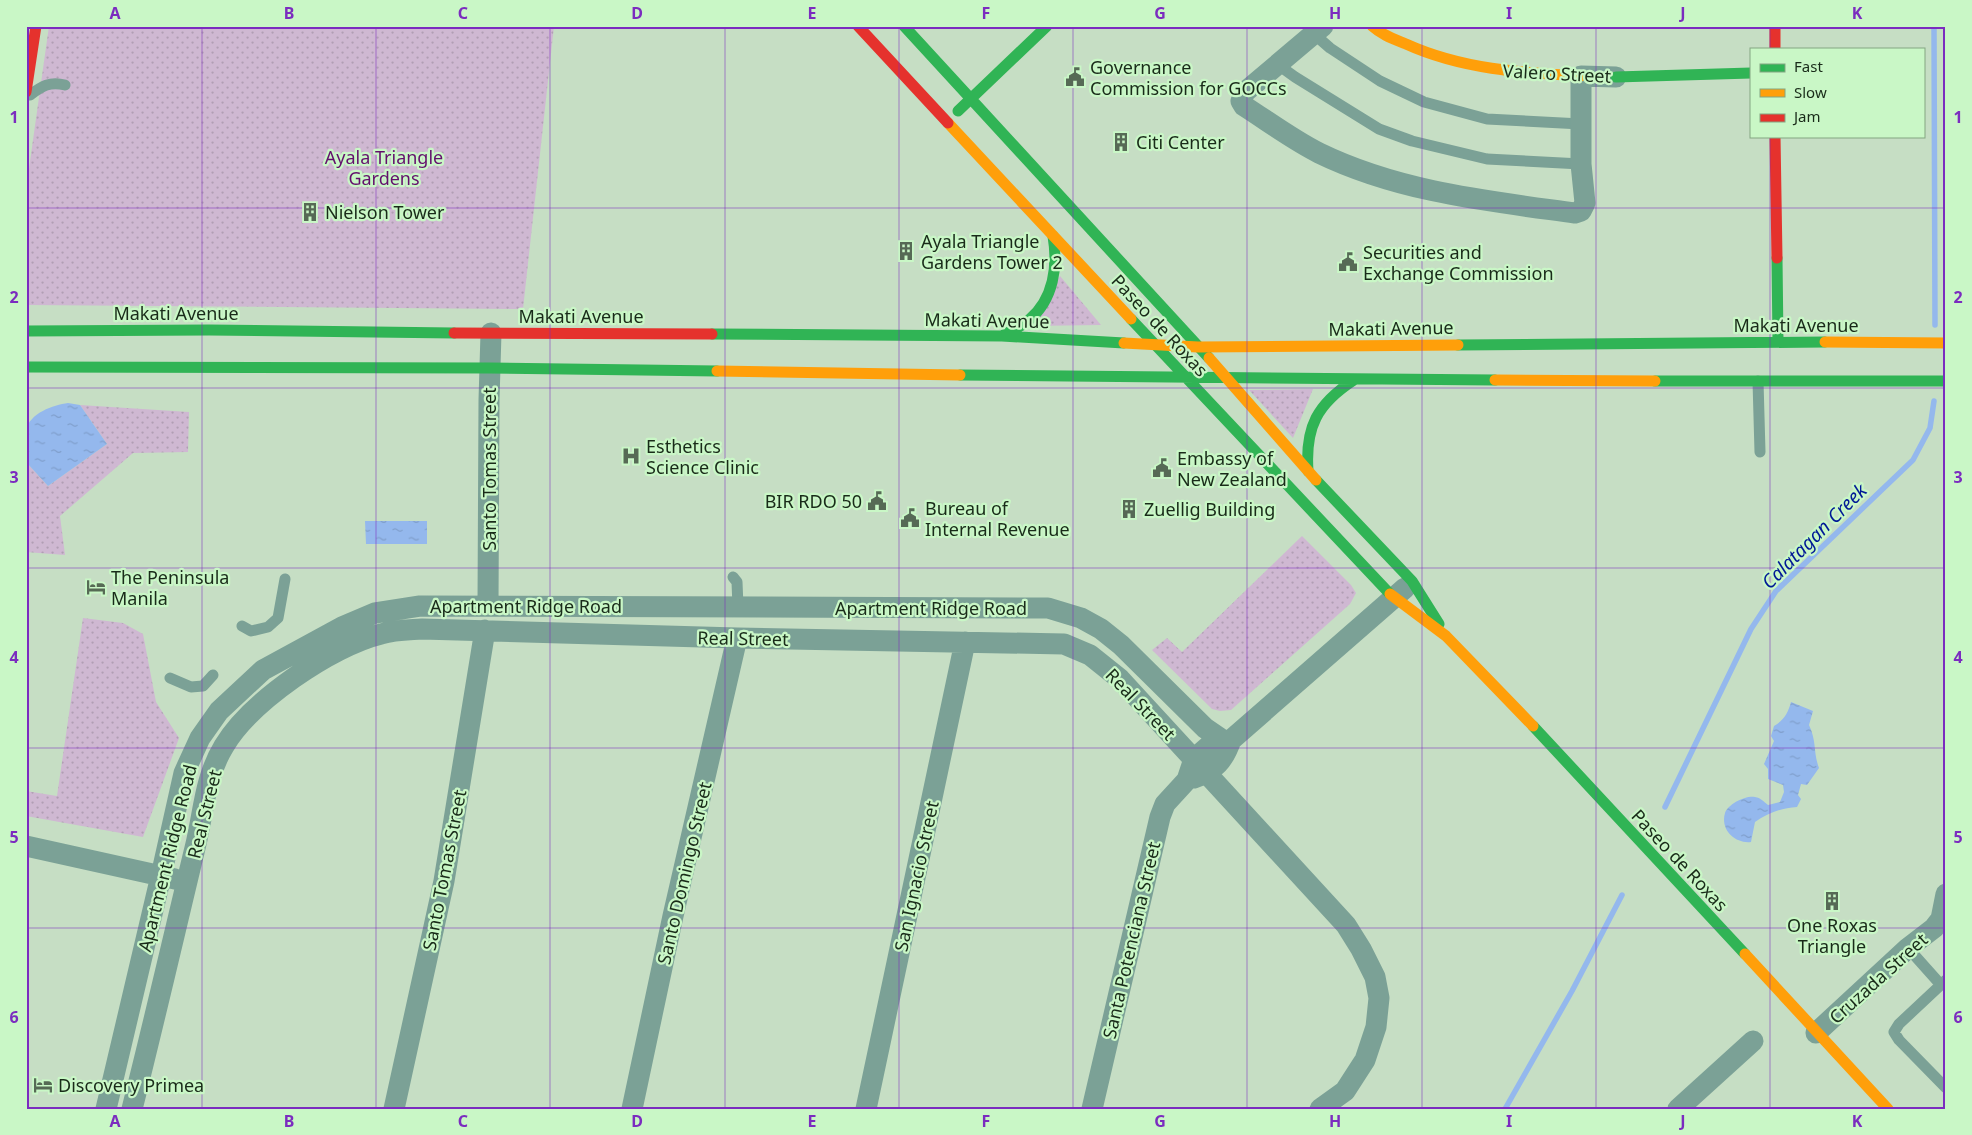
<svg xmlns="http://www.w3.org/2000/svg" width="1972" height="1135" font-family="'Noto Sans',sans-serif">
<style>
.green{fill:url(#green-dots)}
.water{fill:url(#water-ripples)}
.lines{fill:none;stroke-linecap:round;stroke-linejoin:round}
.stream{stroke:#94b8ed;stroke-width:5.5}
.lane{stroke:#7ba196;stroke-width:11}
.street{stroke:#7ba196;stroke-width:21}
.fast{stroke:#30b455;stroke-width:11}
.slow{stroke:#ff9f0a;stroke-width:11}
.jam{stroke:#e5322d;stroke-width:11}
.grid{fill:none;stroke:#7b2cbf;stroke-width:1;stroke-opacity:0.55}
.labels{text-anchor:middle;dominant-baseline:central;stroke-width:4.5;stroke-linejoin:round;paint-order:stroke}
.poi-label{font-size:18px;fill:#192b19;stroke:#c9f7c6;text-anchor:start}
.street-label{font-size:18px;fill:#192b19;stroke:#c9f7c6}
.park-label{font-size:18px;fill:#630f6c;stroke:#c9f7c6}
.water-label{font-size:19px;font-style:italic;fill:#001996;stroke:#c9f7c6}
.neatline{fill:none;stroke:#7b2cbf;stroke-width:2}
.grid-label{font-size:16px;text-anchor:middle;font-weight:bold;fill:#7b2cbf}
</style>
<defs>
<pattern id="green-dots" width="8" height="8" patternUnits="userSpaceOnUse" patternTransform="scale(1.25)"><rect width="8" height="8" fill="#cfb8d2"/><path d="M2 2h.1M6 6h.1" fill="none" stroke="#b19eb4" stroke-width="1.8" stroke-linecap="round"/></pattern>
<pattern id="water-ripples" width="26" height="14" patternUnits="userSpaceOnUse" patternTransform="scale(1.25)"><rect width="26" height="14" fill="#94b8ed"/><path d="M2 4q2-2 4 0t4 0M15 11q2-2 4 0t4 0" fill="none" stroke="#7f9ecb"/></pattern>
</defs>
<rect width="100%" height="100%" fill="#c6dec4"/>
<path class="green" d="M49,26H554L523,309L26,305V190Z
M1060,276L1101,325L1028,326Z
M1313,389L1293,438L1249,390Z
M80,405L189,412L188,452L133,453L60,516L65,555L26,552V462L48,486L107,444Z
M1302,536L1351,585L1356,593L1350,604L1231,710L1220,711L1212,709L1152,650L1167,638L1182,652Z
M83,618L123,623L143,634L156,702L179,738L143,837L26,816V791L57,796Z"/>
<path class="water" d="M68,403L80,405L107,444L48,486L26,462C26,452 24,439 26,430C30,413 53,405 68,403Z
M365,521H427V544H366Z
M1791,702L1813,711L1809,725C1817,742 1813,752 1819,768L1807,785L1801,784L1798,795L1801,799L1797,807C1781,808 1768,813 1755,822L1751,842C1735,844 1720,830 1725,813C1728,804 1746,795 1755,797C1761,798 1763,801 1768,805L1780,802L1784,792L1783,785L1768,779V769L1764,764L1774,741L1771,736L1774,726C1784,720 1788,713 1791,702Z"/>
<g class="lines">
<path class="stream" d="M1934,26L1935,325
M1665,807L1751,629L1776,591L1913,460L1930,428L1934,401
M1505,1109L1572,991L1622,895"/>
<path class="lane" d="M1314,34L1330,48L1380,81L1424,102L1487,119L1581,124
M1277,64L1295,77L1379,129L1412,141L1487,159L1581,164
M30,95C42,86 50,81 65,85
M1758,381L1760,452
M733,577L737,582L738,607
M242,626L251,631L268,627L278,618L285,579
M170,678L191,687L203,686L213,675
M1908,948L1941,985
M1946,980L1899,1024L1894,1032L1899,1040L1946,1088"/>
<path class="street" d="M1323,26L1245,92L1241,101L1244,106C1269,122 1293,140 1319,153C1399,192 1488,201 1575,213L1581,211L1585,203L1581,164V76L1616,77
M488,606L489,400L491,333
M1194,778C1215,771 1224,760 1231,740L1405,588
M26,846L175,879
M1816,1033L1908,948L1934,928L1941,919L1946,894
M106,1109L161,876L184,773L200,738L219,711L263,670L342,627L375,613L420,606L1048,608L1081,618L1101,629L1121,645L1205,728L1224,741L1231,740
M132,1109C154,1022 174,935 195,848C204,812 204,779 224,746C250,702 331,646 381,634C394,630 409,630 422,629L737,638L1064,644L1090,655L1120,679L1346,925L1361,949L1375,977L1379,998L1376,1027L1365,1060L1345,1091L1320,1109
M394,1109L444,881L485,630
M632,1109L673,916L737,638
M866,1109L965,642
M1092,1109L1160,817L1165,804L1187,780L1194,759L1218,738
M1678,1109L1753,1041"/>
<path class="fast" d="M904,26L1209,358
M1616,77L1751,73
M958,111L1047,26
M1777,258L1778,342
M1131,319L1390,594
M26,331L209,330L454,333
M712,334L1002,336L1124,343
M1002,336C1011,330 1021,327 1029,320C1054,299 1058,266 1053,236
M1458,345L1825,342
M26,367L490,368L717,371
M960,375L1495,380
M1655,381H1946
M1308,471C1305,427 1317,404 1354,380
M1316,480L1412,581L1439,624
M1533,726L1745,954"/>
<path class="slow" d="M1372,26C1382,35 1394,39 1406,44C1461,69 1521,73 1581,76
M948,123L1131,319
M1825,342L1946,343
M1124,343L1198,347L1458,345
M1209,358L1316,480
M717,371L960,375
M1495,380L1655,381
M1390,594L1446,636L1533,726
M1745,954L1888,1109"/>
<path class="jam" d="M858,26L948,123
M1775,26V49
M26,92L36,26
M1775,136L1777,258
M454,333L712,334"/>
</g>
<path class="grid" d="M202,26V1109M376,26V1109M550,26V1109M725,26V1109M899,26V1109M1073,26V1109M1247,26V1109M1422,26V1109M1596,26V1109M1770,26V49M1770,136V1109M26,208H1946M26,388H1946M26,568H1946M26,748H1946M26,928H1946"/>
<defs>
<g id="civic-bare" transform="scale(1.5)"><path d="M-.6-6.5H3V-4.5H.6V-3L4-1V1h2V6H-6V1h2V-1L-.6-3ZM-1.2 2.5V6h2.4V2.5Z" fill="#566a55" stroke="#c9f7c6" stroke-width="2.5" paint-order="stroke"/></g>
<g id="building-bare" transform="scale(1.5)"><path d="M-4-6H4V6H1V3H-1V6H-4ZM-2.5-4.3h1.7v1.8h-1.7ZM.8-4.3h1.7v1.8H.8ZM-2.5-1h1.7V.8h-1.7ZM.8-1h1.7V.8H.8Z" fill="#566a55" stroke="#c9f7c6" stroke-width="2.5" paint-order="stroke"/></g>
<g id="hospital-bare" transform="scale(1.5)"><path d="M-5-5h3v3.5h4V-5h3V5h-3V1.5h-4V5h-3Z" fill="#566a55" stroke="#c9f7c6" stroke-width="2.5" paint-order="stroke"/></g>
<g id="hotel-bare" transform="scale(1.5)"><path d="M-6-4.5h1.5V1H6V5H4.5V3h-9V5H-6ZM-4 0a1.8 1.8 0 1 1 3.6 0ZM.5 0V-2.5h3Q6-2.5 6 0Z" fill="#566a55" stroke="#c9f7c6" stroke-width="2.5" paint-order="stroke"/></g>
</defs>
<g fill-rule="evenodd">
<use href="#civic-bare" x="1075" y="77"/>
<use href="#building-bare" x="1121" y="142"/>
<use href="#building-bare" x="310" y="212"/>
<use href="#building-bare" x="906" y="251"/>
<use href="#civic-bare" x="1348" y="262"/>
<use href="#hospital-bare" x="631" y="456"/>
<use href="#civic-bare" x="1162" y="468"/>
<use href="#civic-bare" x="877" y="501"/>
<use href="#building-bare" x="1129" y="509"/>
<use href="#civic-bare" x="910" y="518"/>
<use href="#hotel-bare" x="96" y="587"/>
<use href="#building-bare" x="1832" y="901"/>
<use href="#hotel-bare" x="43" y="1085"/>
</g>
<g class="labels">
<g class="poi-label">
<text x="1090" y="67">Governance<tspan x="1090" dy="21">Commission for GOCCs</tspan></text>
<text x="1136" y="142">Citi Center</text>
<text x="325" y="212">Nielson Tower</text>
<text x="921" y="241">Ayala Triangle<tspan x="921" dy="21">Gardens Tower 2</tspan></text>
<text x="1363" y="252">Securities and<tspan x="1363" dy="21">Exchange Commission</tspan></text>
<text x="646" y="446">Esthetics<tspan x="646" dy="21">Science Clinic</tspan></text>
<text x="1177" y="458">Embassy of<tspan x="1177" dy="21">New Zealand</tspan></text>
<text x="862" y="501" text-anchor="end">BIR RDO 50</text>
<text x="925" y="508">Bureau of<tspan x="925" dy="21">Internal Revenue</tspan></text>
<text x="1144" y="509">Zuellig Building</text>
<text x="111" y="577">The Peninsula<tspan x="111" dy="21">Manila</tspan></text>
<text x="1832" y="925" text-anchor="middle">One Roxas<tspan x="1832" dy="21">Triangle</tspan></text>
<text x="58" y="1085">Discovery Primea</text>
</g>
<g class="street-label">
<text transform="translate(1557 73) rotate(3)">Valero Street</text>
<text x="176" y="313">Makati Avenue</text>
<text x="581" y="316">Makati Avenue</text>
<text transform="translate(987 320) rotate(1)">Makati Avenue</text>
<text transform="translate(1160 325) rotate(47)">Paseo de Roxas</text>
<text x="1796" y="325">Makati Avenue</text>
<text transform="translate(1391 328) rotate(-1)">Makati Avenue</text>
<text transform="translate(489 469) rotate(-90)">Santo Tomas Street</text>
<text x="526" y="606">Apartment Ridge Road</text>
<text x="931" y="608">Apartment Ridge Road</text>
<text transform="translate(743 638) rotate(1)">Real Street</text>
<text transform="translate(1141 704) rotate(46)">Real Street</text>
<text transform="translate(204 814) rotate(-76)">Real Street</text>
<text transform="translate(167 858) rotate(-76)">Apartment Ridge Road</text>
<text transform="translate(1680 860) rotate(47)">Paseo de Roxas</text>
<text transform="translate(444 870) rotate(-79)">Santo Tomas Street</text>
<text transform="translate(684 873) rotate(-77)">Santo Domingo Street</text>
<text transform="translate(916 876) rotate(-78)">San Ignacio Street</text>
<text transform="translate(1131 940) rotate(-77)">Santa Potenciana Street</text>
<text transform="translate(1878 978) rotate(-42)">Cruzada Street</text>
</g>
<g class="park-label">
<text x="384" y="157">Ayala Triangle<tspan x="384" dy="21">Gardens</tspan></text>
</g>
<g class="water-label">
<text transform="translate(1814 536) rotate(-45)">Calatagan Creek</text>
</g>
</g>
<rect width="1972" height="1135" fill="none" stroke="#c9f7c6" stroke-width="55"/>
<rect x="1750" y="48" width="175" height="90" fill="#c9f7c6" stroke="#83a581"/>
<rect x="1760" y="64" width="25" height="8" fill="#30b455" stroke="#83a581"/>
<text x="1794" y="72" font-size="15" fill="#192b19">Fast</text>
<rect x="1760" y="89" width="25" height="8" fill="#ff9f0a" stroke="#83a581"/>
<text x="1794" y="98" font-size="15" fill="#192b19">Slow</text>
<rect x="1760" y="114" width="25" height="8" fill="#e5322d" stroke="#83a581"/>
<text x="1794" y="122" font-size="15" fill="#192b19">Jam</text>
<rect x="28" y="28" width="1916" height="1080" class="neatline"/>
<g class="grid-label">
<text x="115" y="19">A</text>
<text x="289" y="19">B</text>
<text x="463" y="19">C</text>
<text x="637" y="19">D</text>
<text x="812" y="19">E</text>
<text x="986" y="19">F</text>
<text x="1160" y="19">G</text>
<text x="1335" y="19">H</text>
<text x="1509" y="19">I</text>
<text x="1683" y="19">J</text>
<text x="1857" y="19">K</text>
<text x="14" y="123">1</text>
<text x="1958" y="123">1</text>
<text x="14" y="303">2</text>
<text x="1958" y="303">2</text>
<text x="14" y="483">3</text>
<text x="1958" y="483">3</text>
<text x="14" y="663">4</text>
<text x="1958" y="663">4</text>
<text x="14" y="843">5</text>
<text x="1958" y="843">5</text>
<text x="14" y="1023">6</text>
<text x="1958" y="1023">6</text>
<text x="115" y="1127">A</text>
<text x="289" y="1127">B</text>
<text x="463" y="1127">C</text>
<text x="637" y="1127">D</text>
<text x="812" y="1127">E</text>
<text x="986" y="1127">F</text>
<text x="1160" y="1127">G</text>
<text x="1335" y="1127">H</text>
<text x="1509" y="1127">I</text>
<text x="1683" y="1127">J</text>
<text x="1857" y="1127">K</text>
</g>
</svg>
